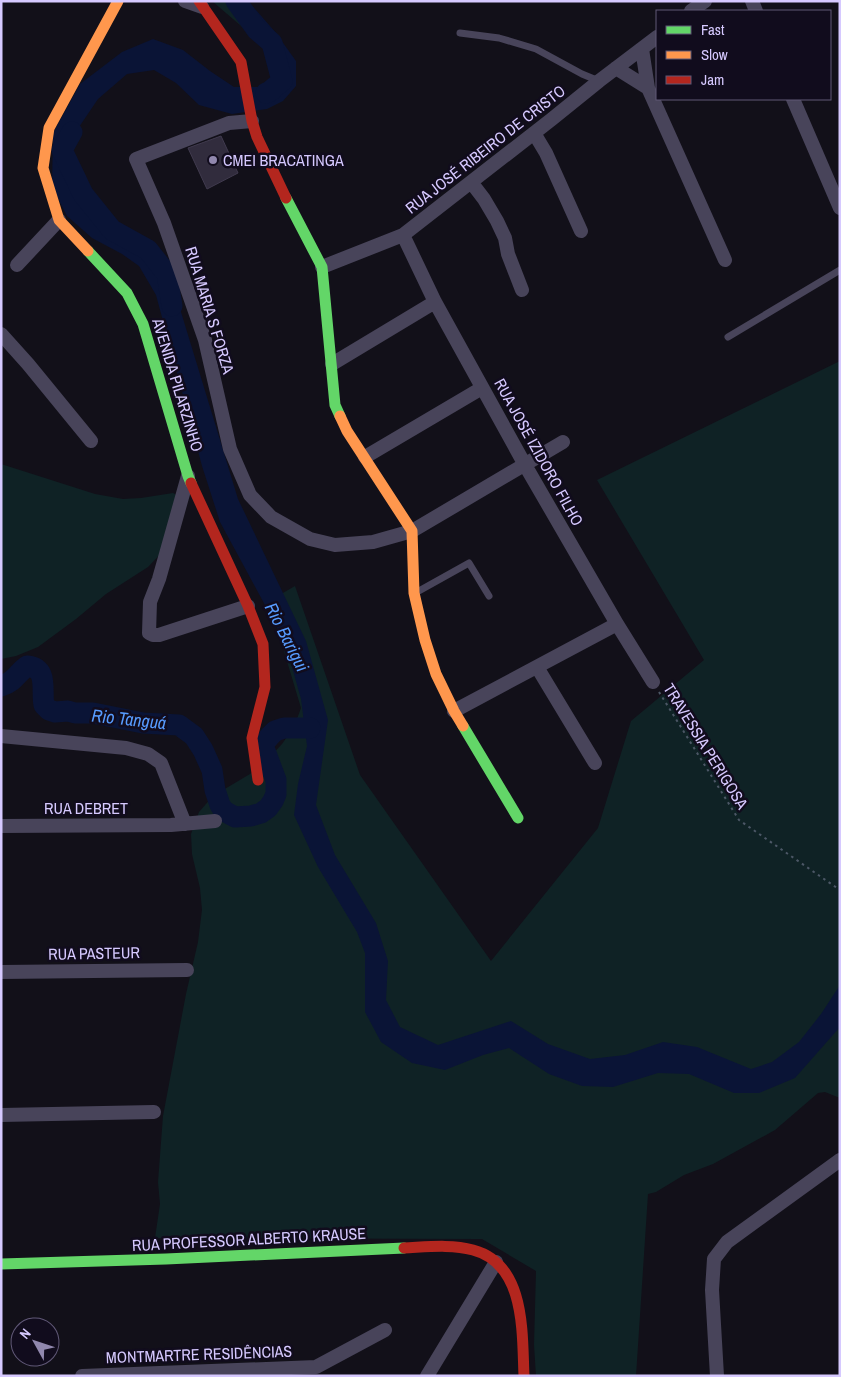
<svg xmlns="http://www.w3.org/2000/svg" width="841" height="1377" font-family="'Archivo Narrow',sans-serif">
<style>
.green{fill:#0f2225}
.water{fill:#0a1436}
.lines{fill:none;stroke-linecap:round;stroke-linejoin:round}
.river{stroke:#0a1436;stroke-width:21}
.building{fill:#312c3d;stroke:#403a4e}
.path{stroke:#4c5766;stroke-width:2;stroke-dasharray:2.5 4;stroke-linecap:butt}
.lane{stroke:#48445a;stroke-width:7}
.street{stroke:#48445a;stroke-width:14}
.fast{stroke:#63d668;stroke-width:11}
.slow{stroke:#ff974d;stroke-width:11}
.jam{stroke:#b3261e;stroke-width:11}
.poi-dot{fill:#9188ae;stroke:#110c1d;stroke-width:2}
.labels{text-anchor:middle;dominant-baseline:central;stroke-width:5;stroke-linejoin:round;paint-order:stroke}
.street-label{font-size:16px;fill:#d6c9ff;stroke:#110c1d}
.poi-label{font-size:16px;fill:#d6c9ff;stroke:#110c1d;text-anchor:start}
.water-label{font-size:18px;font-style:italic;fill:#579bfe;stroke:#110c1d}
</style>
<rect width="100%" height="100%" fill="#121019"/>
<path class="green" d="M212,1H244L290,54L296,78L289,88L279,77L278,64L268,49Z
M840,361V1098L825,1092L818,1093L775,1130L713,1164L684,1175L656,1192L648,1194L636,1376H536L534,1345L536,1271L482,1239L155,1238L160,1204L158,1182L163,1116L186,994L198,942L202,910L200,888L192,854L191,834L199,812L213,796L250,774L268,759L282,744L294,727L301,708L269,601L295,586L360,775L491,961L598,828L631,721L704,660L597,480Z
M1,464L95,494L123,499L141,498L173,493L187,501L169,545L148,567L106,594L76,619L38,647L16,656L1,659Z"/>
<path class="water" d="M227,1H248L276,33L296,61V86L283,101L267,109L232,114L199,105L176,83L154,70L127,74L98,99L75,133L66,158L78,192L105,231L153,258L174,289L238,499L306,641L328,720L316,805L335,855L376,923L388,961L386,1000L400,1027L438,1045L511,1021L548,1044L590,1059L625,1055L663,1042L697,1047L751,1069L772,1062L799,1042L821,1014L840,985V1027L795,1078L759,1093H734L689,1074L658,1073L613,1087L582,1086L549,1074L509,1048L483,1055L445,1070L412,1063L381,1042L365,1012V953L357,932L318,867L294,815L298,784L307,746L301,699L285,642L220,522L202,466L156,295L139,266L122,254L92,238L67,216L52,187L53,133L80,84L122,52L153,39L183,50L210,71L234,87H268L283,70Z"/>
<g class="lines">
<path class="river" d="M236,1L257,30L272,43L282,81L269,92L266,93
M72,132L62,150L83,194L112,230L148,250L167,274L172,306
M1,686C16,681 16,674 27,666C49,668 41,690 44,705L49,710L55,712L68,711L75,713H93L143,723L179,725L194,736L203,750L212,770L215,790L220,805L224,811L235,817L251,816L261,813L268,808L273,801L276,794V780L264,748L265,742L270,736L275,731L284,728H310"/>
</g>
<path class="building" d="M221,136L238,173L207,189L188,148Z"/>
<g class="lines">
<path class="path" d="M659,692L739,820L837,888L840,887"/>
<path class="lane" d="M460,33L499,38L536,49L582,74L599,81
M728,337L840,270
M417,592L469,563L489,596"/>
<path class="street" d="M185,1L202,7
M752,1L756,11
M691,11L705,1
M642,49L648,88L725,260
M616,68L648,88
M793,99L840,208
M252,121L229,123L136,159L164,223L205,340L230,449L250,495L271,517L310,539L335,545L373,542L412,531L563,442
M534,133L546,153L581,231
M471,182L484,199L497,221L505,238L508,254L522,290
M403,235L435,302L525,465L617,624L653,682
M17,265L59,220
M322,267L403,235L552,119L599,81L657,37
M1,334L28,364L91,441
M332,364L435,302
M365,457L482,388
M188,476L159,579L150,602L149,633L153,635H159L248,606
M537,667L595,763
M454,711L617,624
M1,736L126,748L148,754L161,763L185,824
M1,826L171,825L215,821
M1,972L187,970
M1,1115L154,1112
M82,1376L316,1367L385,1330
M427,1376L496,1262
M717,1376L712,1290L714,1259L727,1242L840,1160"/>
<path class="fast" d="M286,198L322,267L335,405L340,416
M88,251L127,293L143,324L188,476L191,483
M463,726L518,818
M1,1264L166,1259L404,1248"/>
<path class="slow" d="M88,251L59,220L43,168L49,128L118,1
M340,416L347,431L412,531L414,593L425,640L436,674L454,711L463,726"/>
<path class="jam" d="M199,1L241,62L252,121L257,137L286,198
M191,483L248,606L263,644L265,687L252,738L258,780
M404,1248C427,1247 451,1244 473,1250C526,1264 522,1333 524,1376"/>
</g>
<circle class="poi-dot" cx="213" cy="160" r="5"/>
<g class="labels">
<g class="street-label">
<text transform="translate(485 149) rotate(-38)">RUA JOSÉ RIBEIRO DE CRISTO</text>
<text transform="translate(210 310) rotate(73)">RUA MARIA S FORZA</text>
<text transform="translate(178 385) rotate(73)">AVENIDA PILARZINHO</text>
<text transform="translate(539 452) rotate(61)">RUA JOSÉ IZIDORO FILHO</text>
<text transform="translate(706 746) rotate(58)">TRAVESSIA PERIGOSA</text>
<text x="86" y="808">RUA DEBRET</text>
<text transform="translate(94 953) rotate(-1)">RUA PASTEUR</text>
<text transform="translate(249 1239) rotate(-3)">RUA PROFESSOR ALBERTO KRAUSE</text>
<text transform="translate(199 1354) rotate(-2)">MONTMARTRE RESIDÊNCIAS</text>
</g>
<g class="poi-label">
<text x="223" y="160">CMEI BRACATINGA</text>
</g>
<g class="water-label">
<text transform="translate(287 637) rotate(63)">Rio Barigui</text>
<text transform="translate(129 719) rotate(6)">Rio Tanguá</text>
</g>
</g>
<rect width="841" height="1377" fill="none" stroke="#d6c9ff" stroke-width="5"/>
<rect x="656" y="10" width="175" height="90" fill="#110c1d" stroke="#605877"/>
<rect x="666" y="26" width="25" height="8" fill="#63d668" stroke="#605877"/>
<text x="701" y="35" font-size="15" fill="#d6c9ff">Fast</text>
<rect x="666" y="51" width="25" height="8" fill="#ff974d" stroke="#605877"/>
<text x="701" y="60" font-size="15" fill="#d6c9ff">Slow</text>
<rect x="666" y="76" width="25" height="8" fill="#b3261e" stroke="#605877"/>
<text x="701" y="85" font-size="15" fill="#d6c9ff">Jam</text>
<g transform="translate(35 1342) rotate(310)"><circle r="24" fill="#110c1d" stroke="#605877"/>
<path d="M0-4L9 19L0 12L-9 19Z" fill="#9188ae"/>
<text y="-8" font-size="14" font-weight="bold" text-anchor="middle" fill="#d6c9ff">N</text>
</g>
</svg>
